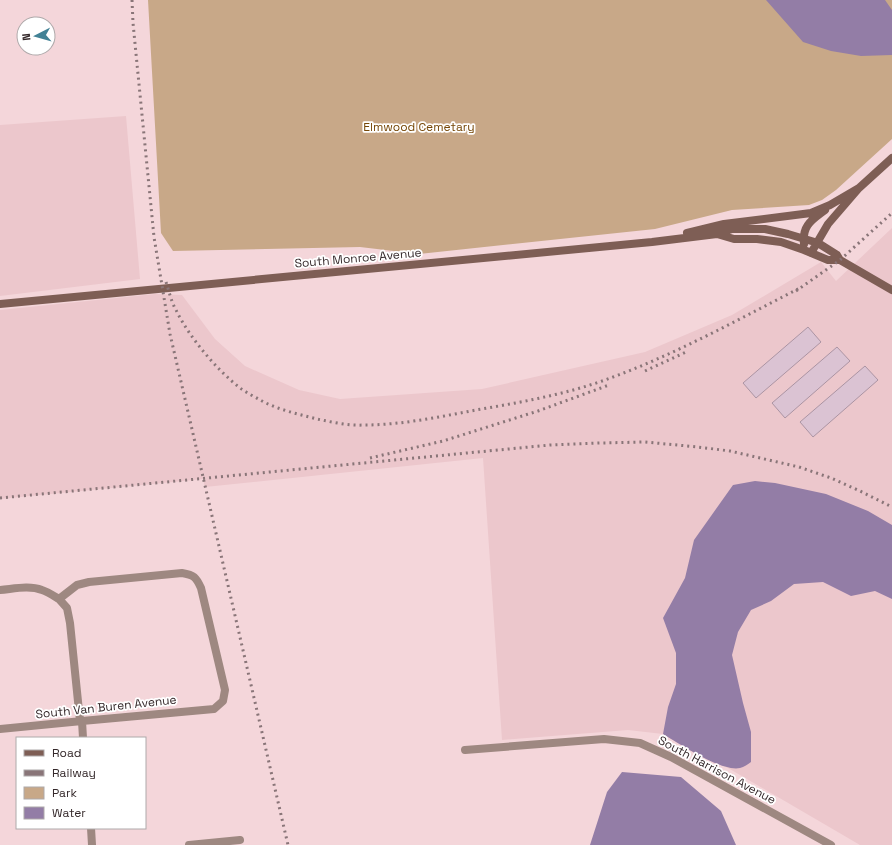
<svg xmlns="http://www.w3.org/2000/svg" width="892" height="845" font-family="'Space Grotesk',sans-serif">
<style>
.built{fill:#ecc7cc}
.green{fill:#c8a888}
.water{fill:#937da6}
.building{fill:#dbc3d3;stroke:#ab94a3}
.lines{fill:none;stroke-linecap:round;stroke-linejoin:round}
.street{stroke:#9e8881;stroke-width:8}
.secondary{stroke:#7e5e55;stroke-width:8}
.rail{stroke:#897578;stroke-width:3;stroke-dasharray:2 4;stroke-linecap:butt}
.labels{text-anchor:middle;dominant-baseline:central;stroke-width:3.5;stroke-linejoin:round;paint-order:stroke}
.park-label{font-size:12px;fill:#764707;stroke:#fff}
.street-label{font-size:12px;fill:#34282a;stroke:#fff}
</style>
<rect width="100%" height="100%" fill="#f4d6da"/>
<path class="built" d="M126,116L140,279L0,296V125Z
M892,228V845H860L728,768L696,754L663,734L628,730L502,740L483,458L205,487L203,479L0,499V310L155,294L182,295L215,339L245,366L299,390L340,399L482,389L645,352L732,315L821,262L836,281Z"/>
<path class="green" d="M148,0H892V139L836,190L822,200L809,205L732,210L655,229L419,254L360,247L173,251L161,233Z"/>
<path class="water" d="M766,0H885L892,10V55L861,56L831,51L803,42Z
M755,481L775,483L826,494L868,511L892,525V599L875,591L851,596L823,582L794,584L771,601L751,610L738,632L732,655L743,703L751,732V762C748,764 744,767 740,768C721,772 680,744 663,734L668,707L676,684V653L663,618L685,578L694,540L733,485Z
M622,772L681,777L721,811L736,845H590L607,792Z"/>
<path class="building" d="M808,327L821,342L756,398L743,383Z
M837,347L850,361L785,418L772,403Z
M865,366L878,380L813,437L800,422Z"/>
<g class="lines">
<path class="street" d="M0,590C13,589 29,585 42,590C48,592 54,596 59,599L77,585L89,582L182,573C194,575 196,577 201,588L225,690L223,701L214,709L82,721L0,729
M59,599L67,608L70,623L80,721
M82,721L83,738
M465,750L604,739L640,743L671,757L831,845
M91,828L92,845
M189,845L240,840"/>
<path class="secondary" d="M687,233L724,224L811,213L830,205L859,188
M717,234L734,239H757L781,242L804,250L828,260H840L892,290
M804,244C802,225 812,220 825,210
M811,253L828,224L859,188L892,158
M0,304L652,242L717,234L732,229H765L788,234L818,243L837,255L840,260"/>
<path class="rail" d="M132,0L133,23L154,237L170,334L288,845
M166,282C169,291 171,301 176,310C189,337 216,369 240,388C247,393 255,397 262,401C279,410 298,414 317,419C332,422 348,426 364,425C401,425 439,417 476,410C522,402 569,394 613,377C678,353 739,319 800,288
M796,291L840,260L892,213
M645,371L686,352
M370,458L443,441L538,411L609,385
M0,498L550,445L600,443L645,442L698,447L730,451L799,467L831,478L860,491L892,507"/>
</g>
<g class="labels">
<g class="park-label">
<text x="419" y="127">Elmwood Cemetary</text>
</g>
<g class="street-label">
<text transform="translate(358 258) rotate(-5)">South Monroe Avenue</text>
<text transform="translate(106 707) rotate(-6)">South Van Buren Avenue</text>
<text transform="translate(717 770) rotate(28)">South Harrison Avenue</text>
</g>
</g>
<rect x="16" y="737" width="130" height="92" fill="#ffffff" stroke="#aea9aa"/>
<rect x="24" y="750" width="20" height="6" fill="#7e5e55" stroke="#aea9aa"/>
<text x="52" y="757" font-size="12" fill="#34282a">Road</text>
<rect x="24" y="770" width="20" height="6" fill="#897578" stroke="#aea9aa"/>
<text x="52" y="777" font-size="12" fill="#34282a">Railway</text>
<rect x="24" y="787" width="20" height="12" fill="#c8a888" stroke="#aea9aa"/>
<text x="52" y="797" font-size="12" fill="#34282a">Park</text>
<rect x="24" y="807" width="20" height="12" fill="#937da6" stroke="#aea9aa"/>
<text x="52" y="817" font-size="12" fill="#34282a">Water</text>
<g transform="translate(36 36) rotate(264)"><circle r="19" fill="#ffffff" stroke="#aea9aa"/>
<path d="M0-3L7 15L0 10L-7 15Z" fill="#428296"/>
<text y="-6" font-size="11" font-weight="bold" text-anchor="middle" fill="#34282a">N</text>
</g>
</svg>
